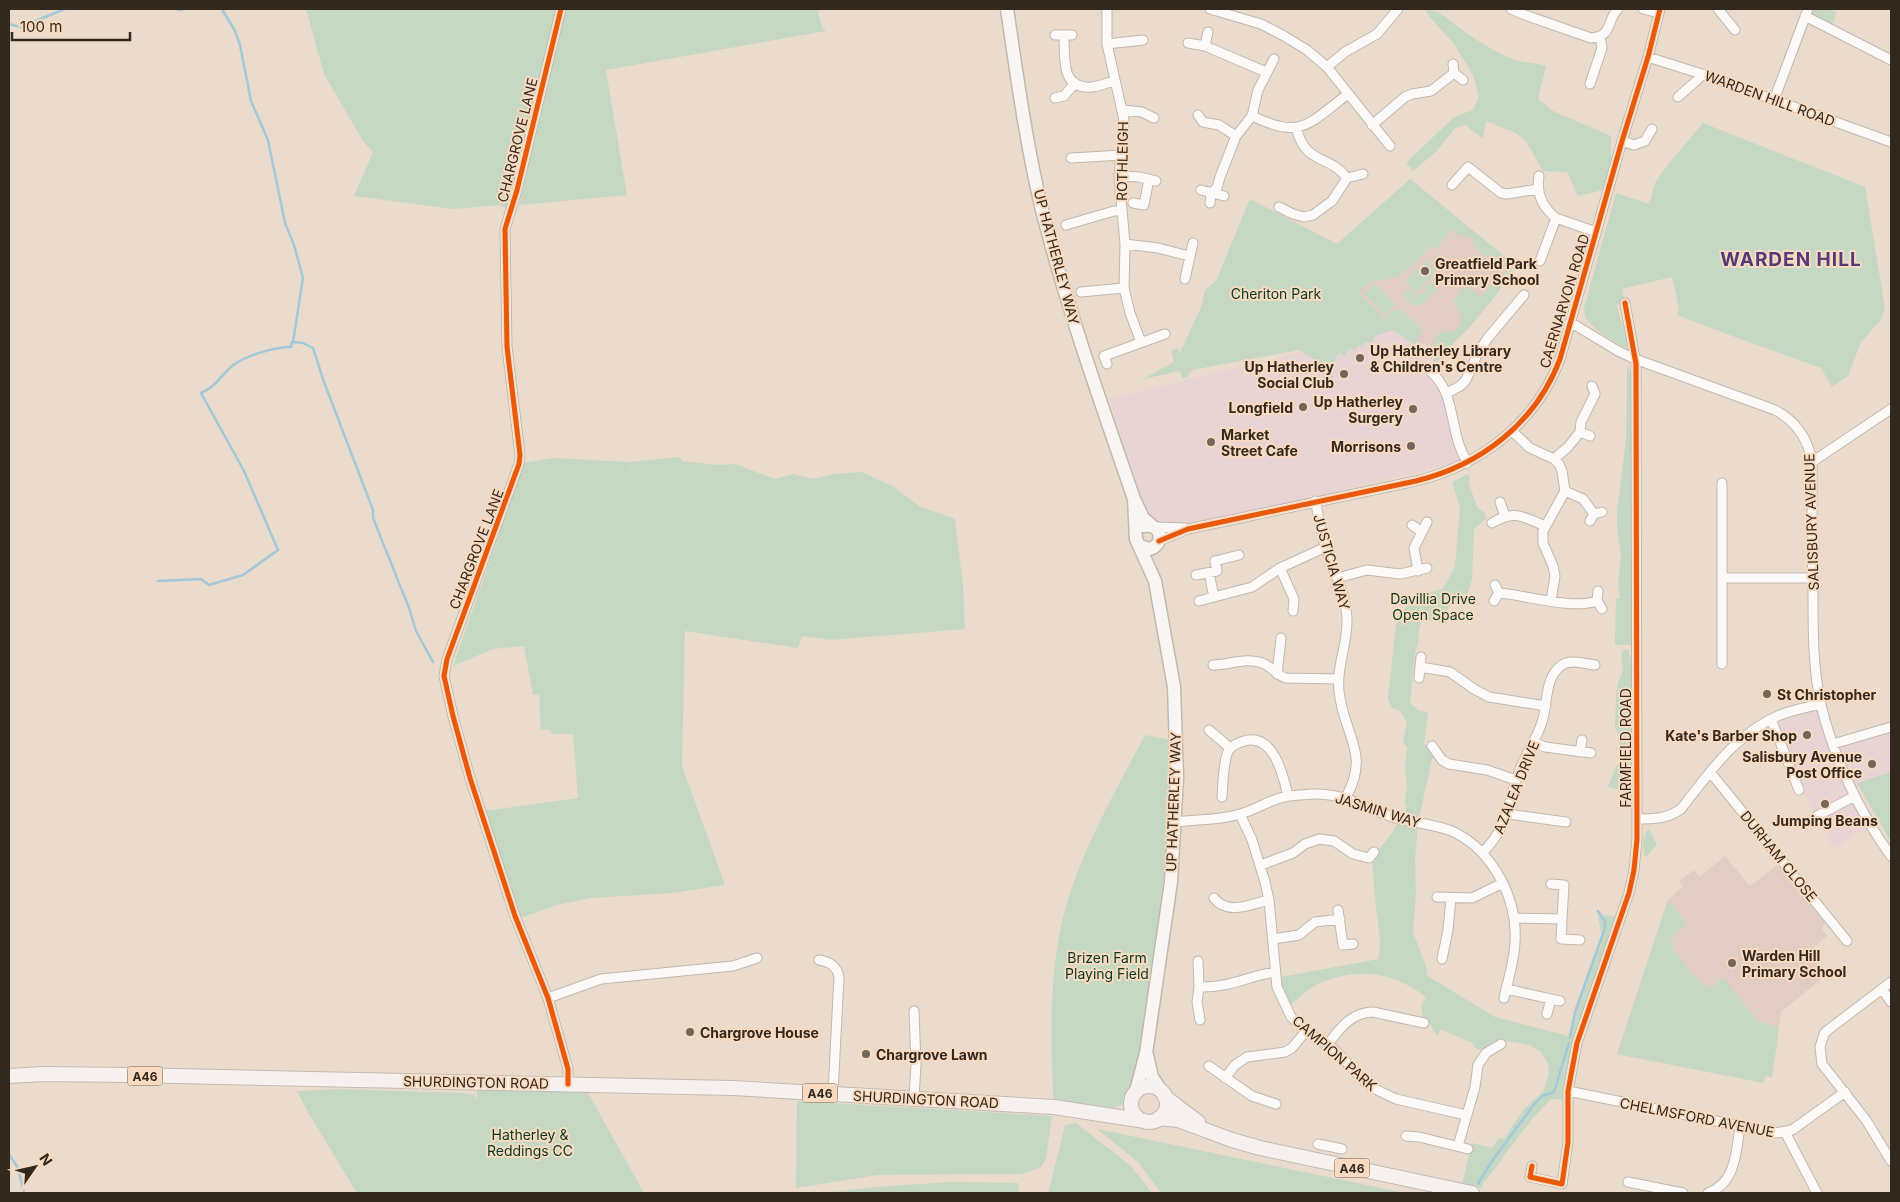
<svg xmlns="http://www.w3.org/2000/svg" width="1900" height="1202" font-family="Inter,sans-serif">
<style>
.commercial{fill:#e8d4d4}
.education{fill:#e2cdc4}
.green{fill:#c5d8c4}
.lines{fill:none;stroke-linecap:round;stroke-linejoin:round}
.stream{stroke:#a3c9d8;stroke-width:2.5}
.street-casing{stroke:#c3b8ad;stroke-width:11}
.secondary-casing{stroke:#c3b8ad;stroke-width:15}
.primary-casing{stroke:#c3bbb3;stroke-width:16}
.street{stroke:#fcfaf8;stroke-width:9}
.secondary{stroke:#f8f5f3;stroke-width:12}
.primary{stroke:#f6f0ee;stroke-width:14}
.cycleway-casing{stroke:#f7dac0;stroke-width:8}
.cycleway{stroke:#e8590c;stroke-width:5}
.poi-dot{fill:#73675b;stroke:#f7dac0;stroke-width:2}
.labels{text-anchor:middle;dominant-baseline:central;stroke-width:4;stroke-linejoin:round;paint-order:stroke}
.shield{fill:#f7dac0;stroke:#6e5d4f;stroke-width:1}
.shield-label{font-size:12px;font-weight:bold;fill:#33281e}
.street-label{font-size:14px;fill:#33281e;stroke:#f7dac0}
.poi-label{font-size:14px;font-weight:bold;fill:#33281e;stroke:#f7dac0;text-anchor:start}
.park-label{font-size:14px;fill:#083824;stroke:#f7dac0}
.district-label{font-size:19px;font-weight:bold;letter-spacing:1px;fill:#523b77;stroke:#f7dac0}
</style>
<rect width="100%" height="100%" fill="#eadbcd"/>
<path class="commercial" d="M1395,329L1433,356L1469,460L1154,534L1109,399Z
M1825,706L1836,740L1891,728V774L1856,788L1877,823L1833,848L1769,726Z"/>
<path class="education" d="M1410,179L1515,265L1496,295L1468,329L1445,351L1443,355L1409,337L1388,322L1344,277Z
M1725,856L1750,886L1779,864L1825,921L1822,929L1827,936L1808,952L1826,975L1781,1012L1772,1077L1765,1076L1764,1083L1617,1054L1668,900L1683,886L1679,881L1694,870L1699,877Z"/>
<path class="green" d="M306,9H557L508,210L500,205L453,209L354,196L373,152L363,141L324,74Z
M566,9H817L822,27L826,31L606,70L627,195L519,205Z
M1425,9C1439,9 1449,20 1461,29C1472,38 1507,59 1519,61C1528,63 1537,63 1546,66L1538,99L1553,111L1611,136V168L1603,190L1578,196L1567,172L1543,171L1526,141L1516,133L1486,121L1483,139L1465,125L1455,128L1437,151L1413,171L1406,163L1454,117L1473,110L1479,96L1473,75L1454,44L1428,15Z
M1808,9H1834L1833,11L1837,13L1830,28L1805,16Z
M1703,123L1865,187L1885,308L1880,321L1861,342L1848,376L1832,387L1821,368L1735,337L1677,315L1679,309L1672,277L1622,289L1624,297L1617,306C1620,321 1627,332 1629,347L1626,348C1616,343 1589,327 1585,316C1584,313 1585,310 1584,308L1616,193L1649,204L1655,183L1666,167Z
M1410,179L1515,265L1496,295L1468,329L1445,351L1435,366L1432,363L1436,356L1430,348L1441,331C1451,334 1458,331 1461,321L1459,309L1453,301L1465,285L1481,297L1499,275L1502,277L1508,269L1497,259L1495,262L1473,246L1475,243L1468,236L1467,237L1464,234L1461,237L1451,229L1436,250L1430,246C1422,257 1412,267 1401,274C1387,283 1368,275 1360,294L1385,319L1393,311L1401,309L1423,330L1415,345L1393,330L1375,336L1372,343L1365,342L1362,348L1358,345L1355,351L1350,348L1344,356L1339,352L1330,369L1334,377L1324,382L1320,363L1299,350L1192,370L1187,377L1182,378L1180,371L1143,379L1174,362L1171,351L1177,348L1180,353L1202,305L1205,290L1216,281L1250,199L1337,244Z
M1426,260L1437,271L1416,292L1405,282Z
M1435,277L1434,286L1438,292L1431,294L1432,296H1429L1421,305H1413L1405,298L1404,293L1409,289L1417,295L1422,294L1425,290V286L1428,283L1430,285L1433,282L1431,280Z
M1375,284L1396,305L1386,315L1364,294Z
M1627,366L1632,373L1633,645H1615L1616,599L1620,598L1618,583L1621,556L1617,528V510L1626,440Z
M680,457L682,461L718,465L735,464L775,479L793,474L813,479L834,474L862,472L894,487L919,506L955,519L963,586L965,629L831,640L802,636L798,648L685,631L682,766L725,885L673,893L591,898L557,905L520,918L485,811L578,798L573,734H552L549,729L541,730L539,695H533L524,646L493,649L453,666L524,463L554,458L628,462L633,473L629,462Z
M1468,474L1470,479L1468,482L1478,509L1483,511L1487,518L1474,529L1472,579L1466,600L1467,605L1460,606L1454,603L1448,607L1447,624L1401,614L1412,599L1443,588L1455,567L1460,507L1452,482Z
M1397,616L1422,621L1418,633L1419,640L1415,653L1410,703L1420,711L1428,712L1424,743L1435,756L1432,759L1418,823L1415,859L1416,893L1413,932L1428,972L1426,975L1495,1017L1568,1036L1602,938L1598,915L1616,916L1609,949L1586,1009L1568,1100L1551,1099L1533,1118L1503,1157L1501,1161L1483,1183L1482,1188L1462,1184L1472,1143L1492,1148L1499,1138L1504,1139L1524,1109L1543,1092L1549,1074L1548,1064L1541,1052L1530,1045L1506,1041L1486,1053L1475,1048L1472,1043L1441,1029L1437,1036L1430,1024H1426L1428,1019L1423,1017L1421,1006L1426,997C1393,972 1360,967 1320,983C1308,988 1296,1001 1286,1009L1275,978L1379,959L1380,939L1376,909L1372,858L1392,833L1407,807L1405,802L1407,786L1405,767L1407,747L1403,743L1407,722L1400,711L1392,708L1388,699Z
M1623,650H1628L1632,662L1633,697L1631,793L1608,787L1619,760V736L1615,728L1616,698L1617,686L1623,670L1621,656Z
M1145,735L1176,741V822L1136,1091C1118,1119 1082,1110 1054,1107C1050,1040 1048,960 1069,896C1088,839 1117,788 1145,735Z
M1891,772V839H1889L1857,783Z
M1648,828L1657,844L1647,856H1644L1643,840Z
M1668,900L1687,923L1672,937L1670,943C1680,959 1693,980 1710,988L1723,978L1758,1021L1779,1028L1772,1077L1765,1076L1764,1083L1617,1054Z
M477,1086L588,1093L644,1193H357L309,1114L297,1091L341,1089L464,1093L475,1095L477,1102Z
M797,1101L1052,1116L1046,1159L1041,1167L1022,1174L878,1175L796,1188Z
M1076,1123L1131,1166L1152,1193H1048L1065,1125Z
M1097,1129L1405,1193H1161L1138,1162Z
M952,1182L1018,1183L1019,1193H824L874,1187Z"/>
<g class="lines">
<path class="stream" d="M176,9L180,10L184,9
M222,9L235,31L240,45L251,101L268,140L285,223L294,245L303,278L293,342L303,343L313,348L324,382L373,510V518L409,608L416,631L433,662
M9,24L20,27L65,9
M158,581L201,579L209,585L243,575L278,550L244,471L201,393C214,388 221,376 231,367C243,356 275,347 291,347L292,342
M1570,1037L1575,1012L1605,928V922L1598,911
M9,1154L18,1168L24,1193
M1478,1184L1492,1161L1532,1107L1542,1096L1554,1092L1569,1043"/>
<g class="street-casing">
<path id="street" d="M561,9L517,190L505,229L507,347L520,455L519,464L447,659L444,676L453,716L470,778L515,916L548,998L568,1069V1084
M1107,9V44L1124,120L1119,176L1125,244L1124,288L1130,313L1141,342
M1210,9L1261,24L1284,36L1307,50L1327,67L1390,146
M1511,9L1525,15L1591,38C1614,36 1606,20 1618,9
M1643,9L1659,13
M1718,9L1735,30
M1805,16L1891,60
M1055,35H1072
M1064,36C1065,57 1060,90 1092,87C1100,86 1108,83 1115,80
M1188,43L1205,46L1266,72
M1107,44L1143,40
M1205,46L1208,32
M1648,57L1711,77L1891,142
M1327,67L1345,52L1377,34L1398,9
M1454,73L1463,80
M1590,84L1602,48L1600,36
M1678,97L1704,74
M1055,98L1064,96L1075,83
M1774,100L1808,9
M1123,110L1142,112L1154,118
M1198,115L1203,122L1219,125L1236,136
M1252,116C1302,140 1308,124 1348,94
M1372,125L1405,97L1412,94L1431,91L1454,73L1453,64
M1296,128C1307,167 1328,153 1347,178
M1622,141L1634,145L1645,141L1652,129
M1071,158L1122,155
M1119,176L1139,177L1156,181
M1539,176C1536,194 1542,207 1556,218L1596,232
M1452,185L1468,167L1501,193L1507,194L1538,189
M1201,190L1224,196
M1133,203L1144,205L1149,179
M1210,203L1211,193L1217,188L1220,177L1236,136L1252,116L1258,90L1274,59
M1279,207L1293,214L1304,217L1313,215L1332,201L1347,178L1363,174
M1066,225L1114,211H1122
M1125,244L1158,248L1189,256
M1540,261L1556,218
M1185,279L1193,243
M1081,292L1124,288
M1570,322L1618,351L1635,359L1775,410C1796,421 1808,439 1812,462C1812,506 1812,551 1813,595C1813,632 1813,669 1821,705C1834,758 1859,812 1891,856
M1107,364L1104,356L1165,334
M1429,370C1452,389 1450,415 1458,441C1460,449 1464,456 1467,463
M1447,393L1460,386L1466,380L1477,355L1487,339L1524,295
M1512,431L1530,448L1554,459L1559,464L1562,471L1565,491L1543,531V543L1553,566L1555,576L1551,601
M1580,432L1590,436
M1554,459L1568,447L1580,432L1581,422L1595,394L1592,386
M1812,462L1891,409
M1722,483V664
M1565,491L1583,499L1594,514
M1315,501C1319,516 1321,532 1325,546C1333,570 1346,594 1347,619C1348,643 1336,667 1339,691C1343,734 1371,753 1346,797
M1500,502L1505,516
M1590,521L1594,514L1602,512
M1492,523C1515,509 1523,517 1545,526
M1412,525L1422,532
M1155,527L1185,528
M1159,541L1188,529L1416,481C1481,465 1536,423 1560,359L1622,141L1648,57L1660,9
M1280,568L1294,599L1293,611
M1418,571L1414,548L1427,522
M1209,573L1214,597
M1196,575L1217,571L1215,561L1239,555
M1337,578L1367,570L1400,574L1427,568
M1722,578H1813
M1598,591L1597,601L1602,609
M1499,593C1526,595 1572,610 1597,601
M1199,601L1252,587L1280,568L1326,547
M1494,601L1499,593L1495,585
M1213,665C1228,665 1247,657 1262,663C1271,666 1276,675 1286,678L1338,679
M1420,667L1450,672L1474,689L1489,697L1546,706
M1277,674L1281,638
M1419,678L1421,657
M1771,719L1799,790
M1209,730L1230,748
M1533,742L1545,747L1591,753
M1833,744L1891,727
M1432,746L1442,760L1449,764L1487,770L1516,780
M1580,752L1582,740
M1710,772L1847,941
M1222,797C1223,784 1223,767 1227,754C1229,748 1235,744 1241,742C1273,730 1283,774 1288,796
M1240,814L1252,840L1265,882L1269,900L1277,987L1291,1017L1306,1031L1334,1049L1364,1081L1377,1090L1396,1099L1466,1115
M1508,814L1566,822
M1815,817L1855,796
M1637,819C1653,819 1667,819 1681,809C1710,772 1735,734 1780,715C1793,710 1807,707 1821,704
M1176,822C1197,819 1218,821 1240,814C1256,810 1272,798 1289,796C1297,795 1305,795 1312,794C1346,793 1365,808 1395,818C1414,823 1436,824 1454,832C1494,852 1518,900 1515,943C1514,962 1508,980 1504,998
M1482,853C1510,826 1507,801 1521,767C1527,752 1537,738 1542,722C1548,705 1544,677 1562,665C1571,659 1585,664 1595,665
M1261,865L1293,853L1305,844L1319,839L1334,841L1353,854L1369,858L1374,852
M1437,897L1472,898L1503,883
M1214,898C1228,916 1251,904 1269,900
M1338,910L1343,945L1353,944
M1514,918L1562,919L1564,885L1551,884
M1562,919L1561,939L1580,940
M1273,939L1299,935L1315,922L1340,919
M1442,959L1448,930L1451,898
M819,960C830,962 837,966 839,977L833,1093
M1198,961L1199,987L1197,1002L1200,1020
M1891,982L1828,1030L1824,1034L1820,1047L1822,1064L1866,1120L1891,1161
M1199,987C1229,988 1246,977 1274,972
M1506,989L1560,1001
M1882,989L1891,1002
M548,998L601,979L733,966L757,958
M1547,1014L1551,999
M1328,1044C1340,1028 1352,1012 1373,1012L1424,1023
M1209,1066L1252,1096L1276,1104
M1225,1078L1235,1065L1247,1057L1285,1052L1292,1048L1306,1031
M1568,1091L1775,1133L1792,1130L1845,1092
M914,1098L916,1065L914,1011
M1785,1132L1817,1193
M1406,1136L1419,1137L1468,1149
M1318,1144L1342,1149
M1458,1146L1475,1087L1478,1065L1486,1053L1501,1044
M1532,1166L1530,1177L1562,1184L1568,1142V1091L1577,1043L1629,893L1634,870L1637,839L1636,364L1625,303
M1628,1182L1683,1193
M1708,1193C1736,1183 1736,1152 1740,1127"/>
</g>
<g class="secondary-casing">
<path id="secondary" d="M1007,9C1017,76 1026,144 1042,210C1067,308 1101,403 1134,499L1143,518L1151,525
M1134,499L1136,539L1155,581L1174,687L1177,777L1171,882L1146,1053L1136,1091
M1139,546L1150,549C1166,543 1161,523 1144,526
M1147,1055L1152,1077L1162,1092"/>
</g>
<g class="primary-casing">
<path id="primary" d="M9,1076L43,1074L130,1075L733,1088L1054,1107L1145,1121
M1131 1104a18 18 0 1 1 36 0a18 18 0 1 1-36 0Z
M1165,1097L1198,1122
M1159,1118L1178,1120L1232,1140L1260,1148L1472,1193"/>
</g>
<use href="#street" class="street"/>
<use href="#secondary" class="secondary"/>
<use href="#primary" class="primary"/>
<g class="cycleway-casing">
<path id="cycleway" d="M561,9L517,190L505,229L507,347L520,455L519,464L447,659L444,676L453,716L470,778L515,916L548,998L568,1069V1084
M1159,541L1188,529L1416,481C1481,465 1536,423 1560,359L1622,141L1648,57L1660,9
M1532,1166L1530,1177L1562,1184L1568,1142V1091L1577,1043L1629,893L1634,870L1637,839L1636,364L1625,303"/>
</g>
<use href="#cycleway" class="cycleway"/>
</g>
<g class="poi-dot">
<circle cx="1425" cy="271" r="5"/>
<circle cx="1360" cy="358" r="5"/>
<circle cx="1344" cy="374" r="5"/>
<circle cx="1303" cy="407" r="5"/>
<circle cx="1413" cy="409" r="5"/>
<circle cx="1211" cy="442" r="5"/>
<circle cx="1411" cy="446" r="5"/>
<circle cx="1767" cy="694" r="5"/>
<circle cx="1807" cy="735" r="5"/>
<circle cx="1872" cy="764" r="5"/>
<circle cx="1825" cy="804" r="5"/>
<circle cx="1732" cy="963" r="5"/>
<circle cx="690" cy="1032" r="5"/>
<circle cx="866" cy="1054" r="5"/>
</g>
<g class="labels">
<g class="shield">
<rect x="127.5" y="1066.5" width="35" height="19" rx="4"/>
<rect x="802.5" y="1083.5" width="35" height="19" rx="4"/>
<rect x="1334.5" y="1158.5" width="35" height="19" rx="4"/>
</g>
<g class="shield-label">
<text x="145" y="1076">A46</text>
<text x="820" y="1093">A46</text>
<text x="1352" y="1168">A46</text>
</g>
<g class="street-label">
<text transform="translate(1770 98) rotate(20)">WARDEN HILL ROAD</text>
<text transform="translate(517 140) rotate(-76)">CHARGROVE LANE</text>
<text transform="translate(1122 161) rotate(-89)">ROTHLEIGH</text>
<text transform="translate(1057 257) rotate(75)">UP HATHERLEY WAY</text>
<text transform="translate(1564 301) rotate(-73)">CAERNARVON ROAD</text>
<text transform="translate(1811 522) rotate(-92)">SALISBURY AVENUE</text>
<text transform="translate(476 549) rotate(-69)">CHARGROVE LANE</text>
<text transform="translate(1332 562) rotate(74)">JUSTICIA WAY</text>
<text transform="translate(1625 748) rotate(-90)">FARMFIELD ROAD</text>
<text transform="translate(1516 787) rotate(-68)">AZALEA DRIVE</text>
<text transform="translate(1173 802) rotate(-88)">UP HATHERLEY WAY</text>
<text transform="translate(1378 810) rotate(17)">JASMIN WAY</text>
<text transform="translate(1779 856) rotate(51)">DURHAM CLOSE</text>
<text transform="translate(1335 1053) rotate(41)">CAMPION PARK</text>
<text transform="translate(476 1082) rotate(1)">SHURDINGTON ROAD</text>
<text transform="translate(926 1099) rotate(3)">SHURDINGTON ROAD</text>
<text transform="translate(1697 1117) rotate(11)">CHELMSFORD AVENUE</text>
</g>
<g class="poi-label">
<text x="1435" y="263">Greatfield Park<tspan x="1435" dy="16">Primary School</tspan></text>
<text x="1370" y="350">Up Hatherley Library<tspan x="1370" dy="16">&amp; Children's Centre</tspan></text>
<text x="1334" y="366" text-anchor="end">Up Hatherley<tspan x="1334" dy="16">Social Club</tspan></text>
<text x="1403" y="401" text-anchor="end">Up Hatherley<tspan x="1403" dy="16">Surgery</tspan></text>
<text x="1293" y="407" text-anchor="end">Longfield</text>
<text x="1221" y="434">Market<tspan x="1221" dy="16">Street Cafe</tspan></text>
<text x="1401" y="446" text-anchor="end">Morrisons</text>
<text x="1777" y="694">St Christopher</text>
<text x="1797" y="735" text-anchor="end">Kate's Barber Shop</text>
<text x="1862" y="756" text-anchor="end">Salisbury Avenue<tspan x="1862" dy="16">Post Office</tspan></text>
<text x="1825" y="820" text-anchor="middle">Jumping Beans</text>
<text x="1742" y="955">Warden Hill<tspan x="1742" dy="16">Primary School</tspan></text>
<text x="700" y="1032">Chargrove House</text>
<text x="876" y="1054">Chargrove Lawn</text>
</g>
<g class="park-label">
<text x="1276" y="293">Cheriton Park</text>
<text x="1433" y="598">Davillia Drive<tspan x="1433" dy="16">Open Space</tspan></text>
<text x="1107" y="957">Brizen Farm<tspan x="1107" dy="16">Playing Field</tspan></text>
<text x="530" y="1134">Hatherley &amp;<tspan x="530" dy="16">Reddings CC</tspan></text>
</g>
<g class="district-label">
<text x="1791" y="259">WARDEN HILL</text>
</g>
</g>
<rect width="1900" height="1202" fill="none" stroke="#33281e" stroke-width="20"/>
<g transform="translate(35 1167) rotate(56)" stroke="#f7dac0" stroke-width="4" paint-order="stroke">
<path d="M0-4L9 19L0 12L-9 19Z" fill="#33281e"/>
<text y="-8" font-size="14" font-weight="bold" text-anchor="middle" fill="#33281e">N</text>
</g>
<path d="M12 32v8h118v-8" fill="none" stroke="#33281e" stroke-width="2.5"/>
<text x="20" y="32" font-size="15" fill="#33281e" stroke="#f7dac0" stroke-width="4" paint-order="stroke">100 m</text>
</svg>
